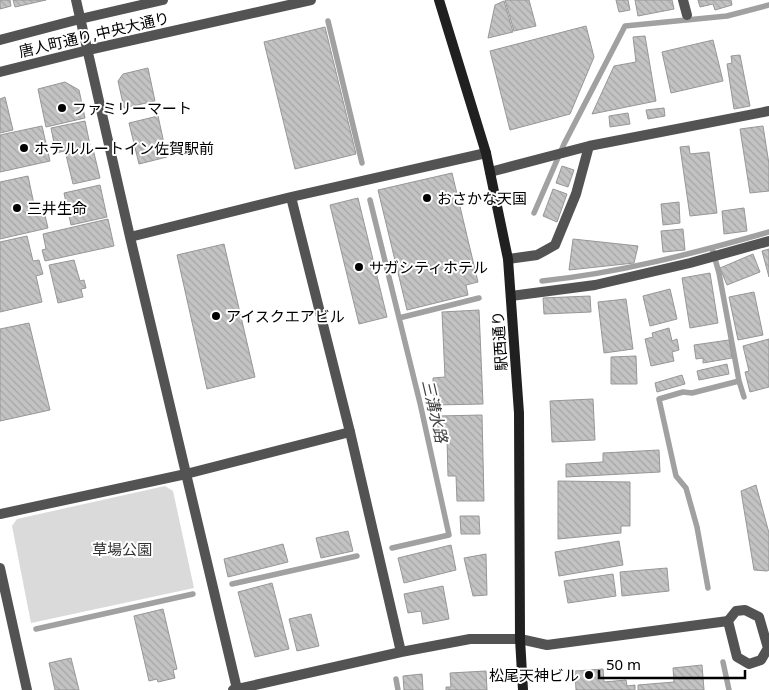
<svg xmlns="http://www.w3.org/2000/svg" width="769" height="690" font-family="'Noto Sans','Noto Sans JP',sans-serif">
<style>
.green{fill:#dadada}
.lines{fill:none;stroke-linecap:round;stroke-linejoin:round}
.stream{stroke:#a1a1a1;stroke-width:5.5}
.building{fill:url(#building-back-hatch);stroke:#979797}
.service{stroke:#535353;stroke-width:10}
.minor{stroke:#535353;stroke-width:10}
.tertiary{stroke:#535353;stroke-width:10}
.secondary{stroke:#202020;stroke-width:10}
.poi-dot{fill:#000;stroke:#fff;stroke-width:2}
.labels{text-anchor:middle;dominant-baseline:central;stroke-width:4;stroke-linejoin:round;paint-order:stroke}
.street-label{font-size:15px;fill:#000;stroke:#fff}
.poi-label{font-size:15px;fill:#000;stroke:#fff;text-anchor:start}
.park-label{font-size:15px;fill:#313131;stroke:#fff}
.water-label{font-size:16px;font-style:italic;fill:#424242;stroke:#fff}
</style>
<defs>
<pattern id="building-back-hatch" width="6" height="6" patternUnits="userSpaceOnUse" patternTransform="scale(1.25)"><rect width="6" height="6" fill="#c3c3c3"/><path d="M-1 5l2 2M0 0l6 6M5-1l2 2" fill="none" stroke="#a6a6a6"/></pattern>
</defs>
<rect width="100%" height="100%" fill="#fff"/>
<path class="green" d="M165,486L173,491L194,588L31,623L12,526L17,519Z"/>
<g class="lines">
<path class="stream" d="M328,21L362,163
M370,200L420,403L449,535L392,548
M534,213L564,144L625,26L727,16L769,5
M542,281C619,273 695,253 769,232
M399,318L479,298
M739,381L744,397
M232,584L357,556
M708,588L697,527L686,488L676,476L659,399L683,392L692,393L739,381L719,273L712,248
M36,629L193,594
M723,662L729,690
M396,679L398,690"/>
</g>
<path class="building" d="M0,0H10L11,6L0,9Z
M13,0H46L15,7Z
M505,0H529L536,26L514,31Z
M616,0H628L630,10L619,12Z
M635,0H672L674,9L638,16Z
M698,0H731L732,5L715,10L713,4L700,7Z
M504,1L513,32L488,38L495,5Z
M586,26L594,57L570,114L510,130L490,51Z
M325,27L356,154L295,169L264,42Z
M645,36L656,101L592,114L614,66L636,62L633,37Z
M713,40L723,81L671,93L662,52Z
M740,55L750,106L734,109L727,64L732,63L731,56Z
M148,68L155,101L124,108L118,81L123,74Z
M65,82L79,90L85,118L46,127L38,89Z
M5,97L13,130L0,133V99Z
M664,108L665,116L648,119L646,110Z
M628,113L630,124L610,127L609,116Z
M158,116L167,157L139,164L129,123Z
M85,121L90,145L56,153L51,128Z
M42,126L50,161L0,172V135Z
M763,126L769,164V191L750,193L740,129Z
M689,146L690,154L709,152L717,213L690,216L680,147Z
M93,149L100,178L73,184L66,155Z
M562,166L574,170L568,187L556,183Z
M452,173L478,282L466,285L468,295L407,310L378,190Z
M28,176L35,209L43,207L48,228L0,239V182Z
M100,185L107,217L71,225L64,193Z
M553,189L567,194L557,222L543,216Z
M358,198L387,317L359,324L330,205Z
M679,202L680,223L663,225L661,204Z
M744,208L747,231L724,234L722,211Z
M108,219L114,246L45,261L42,250L46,249L43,234Z
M683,229L685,250L663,252L661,231Z
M27,236L33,261L39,260L43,274L36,276L42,302L0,312V242Z
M573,239L638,246L634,263L569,270Z
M224,244L255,377L207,389L177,255Z
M769,249V277L762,251Z
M753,254L760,272L727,285L720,268Z
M74,260L80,281L84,280L86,288L81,289L83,297L58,303L49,265Z
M710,273L718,323L690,328L682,278Z
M670,289L677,319L650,326L643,296Z
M754,292L763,335L738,340L729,297Z
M590,296L591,312L544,314L543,298Z
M626,299L633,349L604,353L598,302Z
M479,310L483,404L434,405L433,378L445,377L442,312Z
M29,323L50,410L0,421V329Z
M669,328L672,341L677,339L679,350L672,352L674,361L651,366L645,339L653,337L652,333Z
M769,339V387L750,392L745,372L749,371L743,346Z
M729,340L732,358L703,363V358L696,359L694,345Z
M636,356L637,384H611V357Z
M727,364L729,374L699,380L697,371Z
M682,375L685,384L657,392L655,383Z
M593,399L595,440L552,442L550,401Z
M482,415L484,501H457L456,476H448L447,439H438V416Z
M659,450L660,472L566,477V464L603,462V453Z
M558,481L630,482V526H621V533L558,539Z
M756,485L769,533V570L767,571L754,570L741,491Z
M460,516H479L480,534H461Z
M348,531L353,551L321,558L316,538Z
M619,541L623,565L559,576L555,552Z
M283,544L288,562L228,577L224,559Z
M451,545L456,570L404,583L398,558Z
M486,554L487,595L473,596L464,558Z
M667,568L669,591L622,596L620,572Z
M613,574L616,596L568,603L564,581Z
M272,583L289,649L255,657L238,592Z
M443,586L449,619L423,624L421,611L408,613L404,594Z
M163,609L177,669L173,670L175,678L158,682L157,679L149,681L134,616Z
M311,614L319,646L297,651L289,619Z
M71,658L79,690H55L49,663Z
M702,665L704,690H638V685L674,682L673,668Z
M603,669L604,682L626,680L627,686L635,685V690H576L575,671Z
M486,671L487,690H446V687H451L450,673Z
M422,674L423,690H404L403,676Z"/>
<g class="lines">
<path class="service" d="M683,0L687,15
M745,610L759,617L768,648L761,660L749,664L737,657L728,621L736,611Z"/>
<path class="minor" d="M490,172L589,146L769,111
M508,259L537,255L555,245L576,194L589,146
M511,296L595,285L690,263L769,241
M0,514L186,474L350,432
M520,639L547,645L728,621"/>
<path class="tertiary" d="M76,0L130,237L237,689
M0,40L80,19L163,0
M0,72L88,50L311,0
M291,197L350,432L401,652
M130,237L291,197L486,153
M0,568L27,690
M233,690L401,652L470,639H520"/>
<path class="secondary" d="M439,0L486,153L508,259L519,413L520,639L523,690"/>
</g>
<g class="poi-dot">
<circle cx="62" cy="108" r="5"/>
<circle cx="24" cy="148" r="5"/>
<circle cx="427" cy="198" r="5"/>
<circle cx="17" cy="208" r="5"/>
<circle cx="359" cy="267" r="5"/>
<circle cx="216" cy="316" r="5"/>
<circle cx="589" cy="675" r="5"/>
</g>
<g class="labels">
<g class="street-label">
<text transform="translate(94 34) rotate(-13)">唐人町通り,中央大通り</text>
<text transform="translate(499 341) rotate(-94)">駅西通り</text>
</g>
<g class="poi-label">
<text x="72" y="108">ファミリーマート</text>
<text x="34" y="148">ホテルルートイン佐賀駅前</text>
<text x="437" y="198">おさかな天国</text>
<text x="27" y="208">三井生命</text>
<text x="369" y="267">サガシティホテル</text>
<text x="226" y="316">アイスクエアビル</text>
<text x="579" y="675" text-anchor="end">松尾天神ビル</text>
</g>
<g class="park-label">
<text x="122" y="549">草場公園</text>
</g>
<g class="water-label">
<text transform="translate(435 411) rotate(77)">三溝水路</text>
</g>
</g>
<path d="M599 670v8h146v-8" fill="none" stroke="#000000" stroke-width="2.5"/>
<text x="606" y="670" font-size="15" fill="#000000" stroke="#ffffff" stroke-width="4" paint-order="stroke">50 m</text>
</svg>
